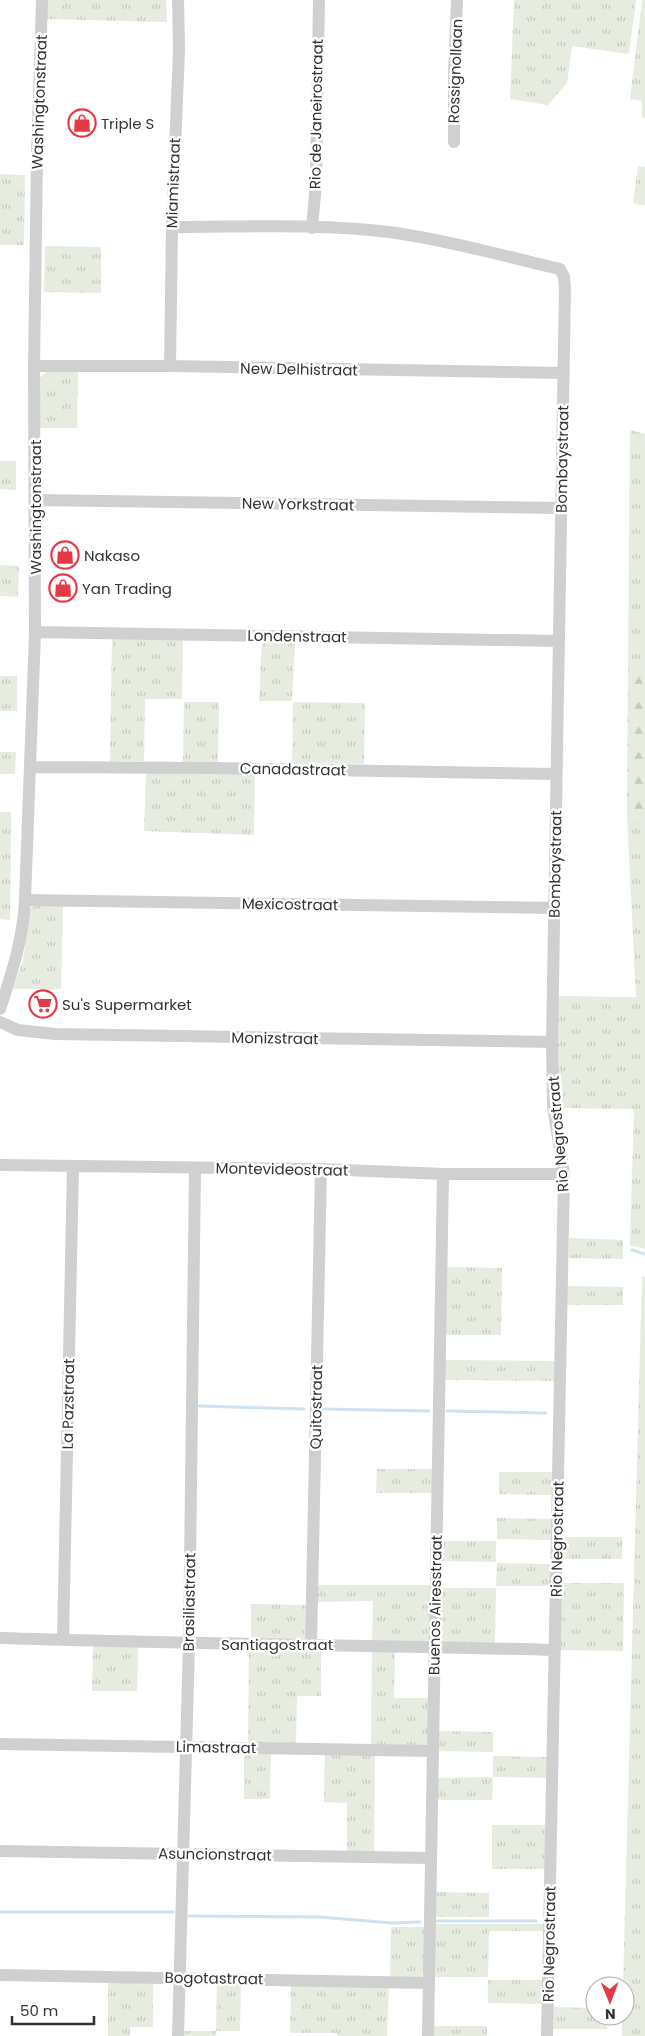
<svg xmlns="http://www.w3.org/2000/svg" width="645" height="2036" font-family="Poppins,sans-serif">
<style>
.grass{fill:url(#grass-tufts)}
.forest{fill:url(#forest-firs)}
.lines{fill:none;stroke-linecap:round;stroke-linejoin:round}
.stream{stroke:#cfe2ee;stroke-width:3}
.minor{stroke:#d0d0d0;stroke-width:12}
.labels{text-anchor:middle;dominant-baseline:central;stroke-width:5;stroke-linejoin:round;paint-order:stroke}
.street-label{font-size:15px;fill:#333;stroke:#fff}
.poi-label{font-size:15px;fill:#333;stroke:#fff;text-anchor:start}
</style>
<defs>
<pattern id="grass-tufts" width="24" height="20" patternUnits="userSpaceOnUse" patternTransform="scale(1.25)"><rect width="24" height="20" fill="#e6ecdf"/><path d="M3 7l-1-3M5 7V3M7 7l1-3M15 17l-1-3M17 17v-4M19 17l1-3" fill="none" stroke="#c6cbc0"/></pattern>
<pattern id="forest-firs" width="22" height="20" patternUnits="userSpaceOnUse" patternTransform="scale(1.25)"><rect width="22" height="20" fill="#e6ecdf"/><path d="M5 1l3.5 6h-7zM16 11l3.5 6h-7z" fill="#c6cbc0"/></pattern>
</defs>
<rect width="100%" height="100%" fill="#fff"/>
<path class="grass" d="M46,0H166L167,22L45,19Z
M514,0H636L629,54L572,46L567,83L548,105L510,99Z
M642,0H645V118L642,117V101L630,99Z
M638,166L645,167V206L633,203Z
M0,174L25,175L24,245H0Z
M45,246L101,247V293L44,292Z
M47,372H78L77,428H36L37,379Z
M630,430L645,434V669L628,667Z
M0,461H16V490L0,489Z
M0,565L19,566L18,597L0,596Z
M112,639L183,640L182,699H145L144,761H110Z
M262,642H295L292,701H259Z
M0,676H17V711H0Z
M184,702H219L218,762H183Z
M293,702L365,703L364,764L292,763Z
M0,752H16L15,774H0Z
M146,771L255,772L254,835L144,831Z
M0,812H11L10,920L0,919Z
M627,816L645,817V1249L630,1245L634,1109L557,1108L556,996L636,997Z
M63,905L61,989H13L23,960L29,910L34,906Z
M569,1238L623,1240V1259L569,1258Z
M445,1267L502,1268L501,1335H444Z
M642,1277H645V2036H622V2016H625V1986H623Z
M567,1286L623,1287V1305H567Z
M444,1360L556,1361V1381L443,1380Z
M377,1469H435V1493H376Z
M499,1472H553V1495L499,1494Z
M497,1518L553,1519V1540L497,1539Z
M561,1537H622V1559H561Z
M440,1541H496V1562L440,1561Z
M497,1563L552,1564V1586H496Z
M559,1583H624L623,1651L558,1650Z
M316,1585H432L429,1640L426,1642H372L373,1601L316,1602Z
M438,1588H496L495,1644L441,1643Z
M251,1604L306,1605L305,1641L251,1639Z
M93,1646L138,1647L137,1691H92Z
M249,1648H321V1696H297L296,1745L248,1744Z
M372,1650H395L394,1698H431L427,1744L423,1747H371Z
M436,1731L493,1732V1752L436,1751Z
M244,1751H271L270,1799H244Z
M325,1753H375L374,1854H347V1803L324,1802Z
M493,1756L548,1757L547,1778L493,1777L492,1800H437V1778L493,1777Z
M492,1825H547V1869H492Z
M434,1892L489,1893V1917H434Z
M434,1924H543V1931H489L488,1977H433Z
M391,1927H426L425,1971L420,1978L390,1979Z
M108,1979L153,1980V2027H130V2036H108Z
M488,1980H543L542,2004L488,2003Z
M217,1982L241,1983L240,2031H216V2036H183V2031H216Z
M291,1984L389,1985L387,2036H337V2033H290Z
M551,2007L595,2008V2016H607V2029H551Z
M431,2026H487V2036H431Z"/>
<path class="forest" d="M628,667L645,669V817L627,816Z"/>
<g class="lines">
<path class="stream" d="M632,1250L645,1254
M199,1406L304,1409
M322,1409L429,1411
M447,1411L546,1413
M0,1912H173
M189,1916L319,1917L392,1923L420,1922
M437,1921H536"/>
<path class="minor" d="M454,142V74L457,0
M172,227C243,227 317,223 389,232C447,240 504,256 560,269L564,277L565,288L552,1042L553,1107L564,1174L547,2036
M312,228L316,183L319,0
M34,366H170L564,373
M170,366L172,227L179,49L178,0
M35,500L561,508
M35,632L559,641
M30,767L213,768L556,774
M25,900L554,908
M0,1009C12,973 23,939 25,900L35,632L34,366L37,157L42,0
M0,1022L18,1030L55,1034L552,1042
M0,1165L321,1169L443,1174H564
M0,1638C185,1644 370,1645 555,1650
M63,1640L73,1167
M311,1644L321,1169
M0,1744L432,1751
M0,1851L430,1858
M0,1975L429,1983
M178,2036L189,1644L195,1168
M428,2036L443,1174"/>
</g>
<defs>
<g id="shop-ring" transform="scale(1.4375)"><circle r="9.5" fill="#fff" stroke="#e63946" stroke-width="1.5"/><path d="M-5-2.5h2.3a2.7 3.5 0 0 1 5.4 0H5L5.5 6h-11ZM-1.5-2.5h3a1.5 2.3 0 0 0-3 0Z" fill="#e63946"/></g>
<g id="supermarket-ring" transform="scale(1.4375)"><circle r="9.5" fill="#fff" stroke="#e63946" stroke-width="1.5"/><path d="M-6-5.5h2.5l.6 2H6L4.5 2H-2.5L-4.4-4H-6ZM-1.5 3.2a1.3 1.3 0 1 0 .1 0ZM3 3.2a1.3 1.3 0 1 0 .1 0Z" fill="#e63946"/></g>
</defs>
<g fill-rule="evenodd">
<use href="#shop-ring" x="82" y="123"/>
<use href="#shop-ring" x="65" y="555"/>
<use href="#shop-ring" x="63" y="588"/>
<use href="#supermarket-ring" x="43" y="1004"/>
</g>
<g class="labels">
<g class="street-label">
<text transform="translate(455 71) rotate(-88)">Rossignollaan</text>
<text transform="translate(39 102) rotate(-88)">Washingtonstraat</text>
<text transform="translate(316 114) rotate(-89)">Rio de Janeirostraat</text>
<text transform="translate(173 183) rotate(-88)">Miamistraat</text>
<text transform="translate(299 369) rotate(1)">New Delhistraat</text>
<text transform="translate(562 459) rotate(-89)">Bombaystraat</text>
<text transform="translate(298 504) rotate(1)">New Yorkstraat</text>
<text transform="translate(35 507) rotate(-90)">Washingtonstraat</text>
<text transform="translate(297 636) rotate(1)">Londenstraat</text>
<text transform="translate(293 769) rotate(1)">Canadastraat</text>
<text transform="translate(555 864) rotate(-89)">Bombaystraat</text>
<text transform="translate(290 904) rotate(1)">Mexicostraat</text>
<text transform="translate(275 1038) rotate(1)">Monizstraat</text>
<text transform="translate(558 1134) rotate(-95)">Rio Negrostraat</text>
<text transform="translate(282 1169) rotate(1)">Montevideostraat</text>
<text transform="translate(68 1404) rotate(-89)">La Pazstraat</text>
<text transform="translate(316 1407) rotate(-89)">Quitostraat</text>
<text transform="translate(557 1539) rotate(-89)">Rio Negrostraat</text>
<text transform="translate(189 1602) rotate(-89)">Brasiliastraat</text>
<text transform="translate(435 1605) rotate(-89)">Buenos Airesstraat</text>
<text x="277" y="1644">Santiagostraat</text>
<text transform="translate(216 1747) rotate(1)">Limastraat</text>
<text transform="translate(215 1854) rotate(1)">Asuncionstraat</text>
<text transform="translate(549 1944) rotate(-89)">Rio Negrostraat</text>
<text transform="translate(214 1978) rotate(1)">Bogotastraat</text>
</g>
<g class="poi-label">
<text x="101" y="123">Triple S</text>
<text x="84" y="555">Nakaso</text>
<text x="82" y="588">Yan Trading</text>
<text x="62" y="1004">Su's Supermarket</text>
</g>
</g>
<g transform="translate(610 2001) rotate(179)"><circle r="24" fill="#ffffff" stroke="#adadad"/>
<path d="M0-4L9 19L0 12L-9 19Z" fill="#e63946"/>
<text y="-8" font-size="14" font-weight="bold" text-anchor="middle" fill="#333333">N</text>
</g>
<path d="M12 2016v8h82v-8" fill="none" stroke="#333333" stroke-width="2.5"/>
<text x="20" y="2016" font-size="15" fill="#333333" stroke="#ffffff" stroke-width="4" paint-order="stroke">50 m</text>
</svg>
